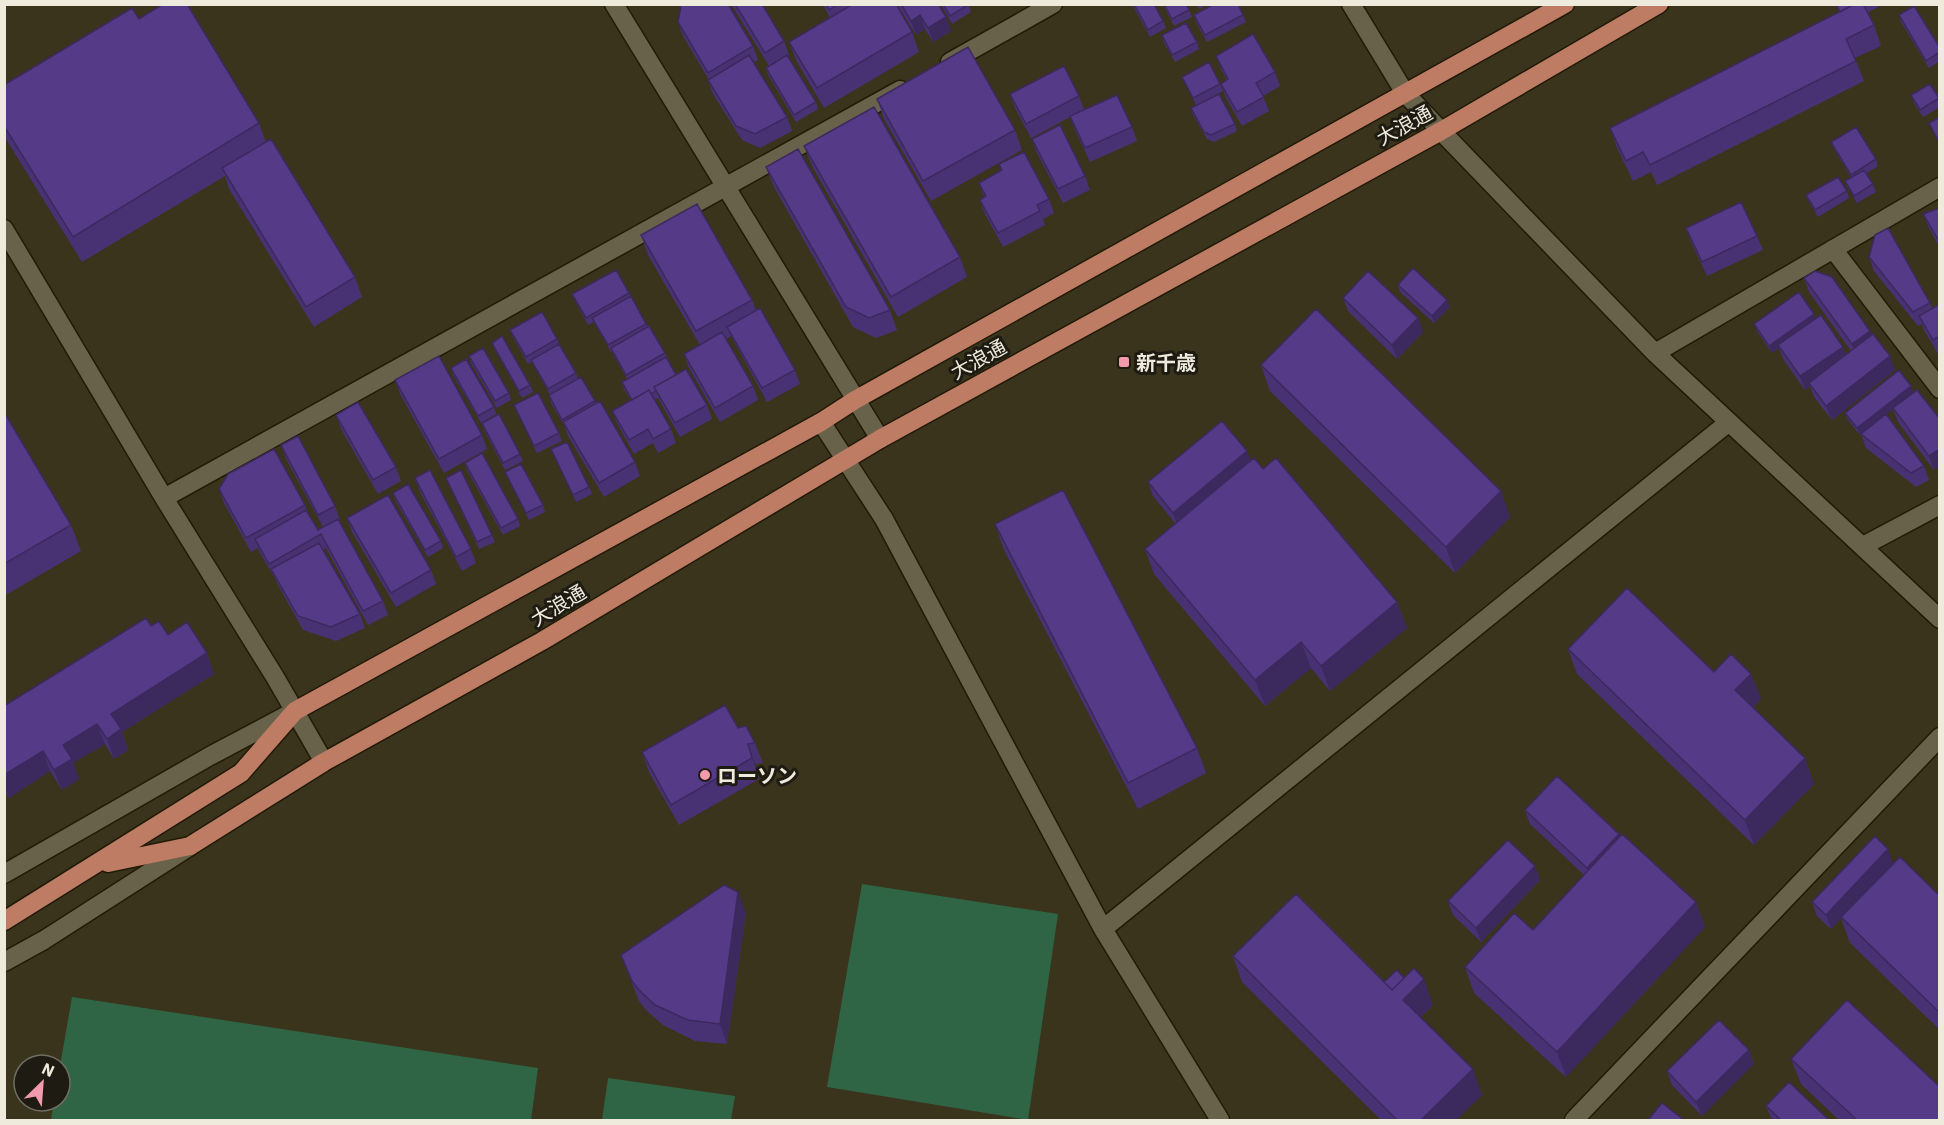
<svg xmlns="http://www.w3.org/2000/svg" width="1944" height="1125" font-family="'IBM Plex Sans','Noto Sans JP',sans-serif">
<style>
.green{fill:#2f6444}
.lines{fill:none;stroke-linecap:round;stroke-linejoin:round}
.minor-casing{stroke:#211b06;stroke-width:21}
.major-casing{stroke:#211b06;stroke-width:21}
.minor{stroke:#68624a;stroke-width:18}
.major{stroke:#be7c64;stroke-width:18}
.wall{fill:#493274}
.shaded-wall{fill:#3c295e}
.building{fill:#553a87;stroke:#3c295e;stroke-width:1.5}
.poi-dot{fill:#f39aac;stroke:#1e1b12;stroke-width:2}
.labels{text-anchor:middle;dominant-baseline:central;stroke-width:6;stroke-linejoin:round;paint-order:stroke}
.street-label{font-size:20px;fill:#eeebdd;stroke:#1e1b12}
.poi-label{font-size:20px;font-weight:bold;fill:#eeebdd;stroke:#1e1b12;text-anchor:start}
</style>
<rect width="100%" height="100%" fill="#3a341d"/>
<path class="green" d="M862,884L1058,914L1028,1120L827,1087Z
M72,997L538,1068L531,1120H51L54,1101H60V1066Z
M608,1078L735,1096L731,1120H602Z"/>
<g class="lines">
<g class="minor-casing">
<path id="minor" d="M614,4L880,439
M1351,4L1405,93L1441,131L1655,353L1940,619
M950,62L1053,4
M4,229L164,498L275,677L324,762
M1833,249L1940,389
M1655,353L1940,187
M821,422L884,519L1103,929L1220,1120
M164,498L900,90
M1863,546L1940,505
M4,874L210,756L293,712
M1103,929L1729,422
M4,962L44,940L189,847
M1574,1120L1940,737"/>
</g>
<g class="major-casing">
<path id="major" d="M108,863L190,846L324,762L542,641L880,439L1441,131L1659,4
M4,921L241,773L295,711L821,422L855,400L1565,4"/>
</g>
<use href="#minor" class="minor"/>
<use href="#major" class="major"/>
</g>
<path class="wall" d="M731,4H762L784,41L789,55L788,56L816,102L818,109L796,122L768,75L766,68L769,66Z
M823,4H896L912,32L919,52L824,108L797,62L789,42L830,18Z
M897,4H938L946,17L951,31L933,42L925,29L916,35Z
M941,4H968L971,12L952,24Z
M1132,4H1154L1163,21L1166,28L1150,37Z
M1163,4H1186L1192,17L1174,26Z
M1196,4H1208L1199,9Z
M1836,4H1877L1878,7L1867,13L1874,25L1881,46L1855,58L1864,81L1657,185L1651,172L1633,181L1617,148L1610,128L1839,12Z
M1194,15H1243L1246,22L1207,42L1196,22Z
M1899,15L1940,48V61L1929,68L1901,22Z
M139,19L259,123L266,142L355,277L362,297L314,327L229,189L225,176L82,262L4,136V85Z
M678,22L753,46L758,60L753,62L787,117L792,131L760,148L742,140L713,94L708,80H709L683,36Z
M1162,36L1197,42L1199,49L1175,62L1164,43Z
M1216,56L1275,72L1280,86L1263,96L1269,111L1242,126L1226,98L1221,84L1227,80L1221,69Z
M1182,77L1220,84L1223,91L1201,103L1235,124L1237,131L1214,142L1207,139L1193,115L1191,108L1196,105Z
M1010,94L1079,96L1084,110L1132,127L1137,141L1090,162L1075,130L1070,117L1031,138L1015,108Z
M1911,95L1939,98L1940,107L1923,117L1914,103Z
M877,99L1015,130L1022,150L931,201L884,119Z
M1940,117V144L1932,130L1929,123Z
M1032,139L1085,176L1090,190L1063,203L1037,153Z
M1831,142L1876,159L1878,166L1867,173L1873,184L1876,192L1857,203L1848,188L1845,181L1851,177L1834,149Z
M804,146L960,257L967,277L898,317L812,166Z
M999,164L1049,199L1054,213L1043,219L1045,225L1003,247L985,214L980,200L984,197L979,183L1001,171Z
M766,167L890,310L897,330L876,338L853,327L774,187Z
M1847,191L1849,198L1818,217L1809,202L1806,195Z
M1940,208V248L1929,228L1923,214Z
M1686,228L1757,236L1763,250L1707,276L1691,242Z
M641,235L752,300L756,310L795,370L800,384L767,402L731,336L726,339L753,386L758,400L720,422L689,368L684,354L700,345L648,255Z
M1869,257L1930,303L1932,308L1940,304V353L1938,354L1924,330L1922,324L1918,326L1874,271Z
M1804,278L1872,335L1895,370L1832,420L1814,397L1810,386L1805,390L1783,359L1779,348L1772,353L1757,331L1754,324L1846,355L1851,351L1809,292Z
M1398,285L1450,307L1434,323L1400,292Z
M629,293L648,327L665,353L676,375L707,405L712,419L680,437L658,398L654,400L671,429L676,443L658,453L653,443L634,454L618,425L612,411L631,400L624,389L622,382L627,379L612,352H611L594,322L588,325L575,301L572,294Z
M1343,298L1418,318L1423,332L1397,359L1348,311Z
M510,330L557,339L560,346L576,373L578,379L595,401L635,462L640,476L604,497L568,436L565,427L551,403L549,395H550L532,362L528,364L513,337Z
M492,343L530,385L533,392L522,398L495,350Z
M469,356L509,393L511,400L497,408L471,363Z
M1261,365L1510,517L1455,573L1270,391Z
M451,368L494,407L496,414L481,423L453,375Z
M395,380L482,435L487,449L444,473L400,394Z
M1911,386L1934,470L1898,422L1893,409L1887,414L1924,466L1929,480L1916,487L1866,448L1861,434L1865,431L1860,435L1848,420L1845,413Z
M514,405L559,433L562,441L537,453Z
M4,412L71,525L81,551L4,596Z
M336,415L396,467L401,481L378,494L341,429Z
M482,423L520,454L523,461L505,470L484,430Z
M281,445L335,506L340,520H339L383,601L388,615L368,625L326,548L323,550L360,614L365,628L336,641L303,630L277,583L275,578L260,553L258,548L251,552L224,503L219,489L305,505L308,512L318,530L323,527L286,459Z
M551,449L589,487L592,494L576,502Z
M1247,451L1251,461L1263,469L1397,602L1407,628L1330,691L1311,668L1265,706L1154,574L1145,549L1175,523L1153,496L1148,482Z
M465,463L518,519L520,526L503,535L467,470Z
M505,472L543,505L545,512L529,520L508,479Z
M415,478L471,549L476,563L462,571L420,492Z
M446,478L492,535L495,542L479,549Z
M393,493L441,541L443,548L428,557L395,500Z
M347,518L431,570L436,584L396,607L352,532Z
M995,524L1197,748L1206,773L1138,809L1004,550Z
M151,626L168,635L214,674L122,732L128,750L114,759L105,744L73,763L79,779L62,790L50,771L9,798L4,791V706Z
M1568,649L1714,672L1751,674L1761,699L1752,708L1814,784L1754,845L1577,674Z
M738,728L755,743L763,763L755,764L759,779L679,825L649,772L642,752Z
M1525,810L1620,836L1696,902L1705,927L1566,1077L1474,993L1465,967L1533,930L1584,875L1530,824Z
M1893,863L1856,902L1940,896V1030L1850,943L1841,918L1831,929L1817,916L1812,902Z
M1535,866L1540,880L1481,942L1453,915L1448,901Z
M746,912L727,1044L695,1041L663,1025L646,1010L639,1001L621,955Z
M1233,956L1384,982L1433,1005L1421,1017L1482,1095L1456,1120H1381L1242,982Z
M1749,1050L1754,1064L1702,1116L1672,1085L1667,1071Z
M1791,1059L1940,1120H1839L1801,1084Z
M1766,1106L1829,1120H1772Z"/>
<path class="shaded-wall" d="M920,15L925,29L916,35L911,21Z
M946,17L951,31L933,42L928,28Z
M1447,300L1450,307L1434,323L1432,316Z
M1814,314L1817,321L1778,345L1779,348L1772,353L1769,346Z
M1418,318L1423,332L1397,359L1392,345Z
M1870,331L1876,345L1857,358L1852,344Z
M1843,347L1848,361L1809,383L1810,386L1805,390L1800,376Z
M1890,356L1895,370L1832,420L1826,406Z
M1911,386L1914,393L1860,435L1857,428Z
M1940,449V467L1934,470L1929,456Z
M1247,451L1252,465L1178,527L1173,513Z
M1501,491L1510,517L1455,573L1446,547Z
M1397,602L1407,628L1330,691L1321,666Z
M1301,642L1311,668L1265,706L1255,680Z
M207,653L214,674L122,732L128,750L114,759L107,739L111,714Z
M1751,674L1761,699L1744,716L1735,690Z
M97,724L105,744L73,763L79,779L62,790L54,770L63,745Z
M748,744L755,764L759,779L752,758Z
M43,751L50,771L9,798L4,786V775Z
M1805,758L1814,784L1754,845L1745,820Z
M1619,834L1624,848L1592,882L1587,868Z
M1888,849L1893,863L1831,929L1826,915Z
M1535,866L1540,880L1481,942L1476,928Z
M738,892L746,912L727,1044L720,1024Z
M1696,902L1705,927L1566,1077L1557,1052Z
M1424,979L1433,1005L1412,1025L1397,999Z
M1749,1050L1754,1064L1702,1116L1696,1102Z
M1473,1069L1482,1095L1456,1120H1421Z"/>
<path class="building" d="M163,4H187L259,123L73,237L4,126V85L132,8L139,19Z
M683,4H728L753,46L708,73L678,22L681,6Z
M735,4H762L784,41L765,53Z
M826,4H838L829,10Z
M853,4H896L912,32L817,88L789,42Z
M901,4H938L946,17L928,28L920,15L911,21Z
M943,4H968V5L950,16Z
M1134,4H1154L1163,21L1148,30Z
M1164,4H1186L1189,10L1172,19Z
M1214,4H1238L1243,15L1205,35L1194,15Z
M1836,4H1855L1840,12Z
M1855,4H1863L1874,25L1846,39L1856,61L1650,165L1643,152L1626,161L1610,128Z
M1914,6L1940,48V52L1926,61L1899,15Z
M1186,23L1197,42L1172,55L1162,35Z
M1253,34L1275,72L1256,83L1264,97L1237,112L1221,84L1228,79L1216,56Z
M968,47L1015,130L923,181L877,99Z
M749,55L787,117L755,134L736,126L708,80Z
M787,55L816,102L794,115L766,68Z
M1209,62L1220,84L1193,98L1182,77Z
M1064,66L1079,96L1026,124L1010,94Z
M1930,84L1939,98L1920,110L1911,95Z
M1219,94L1235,124L1211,135L1204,132L1191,108Z
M1117,95L1132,127L1085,148L1070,116Z
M874,107L960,257L891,297L804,146Z
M1940,117V137L1937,138L1929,123Z
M1060,125L1085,176L1058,189L1032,139Z
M1856,127L1876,159L1851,175L1831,142Z
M271,139L355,277L306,307L222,168Z
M798,149L890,310L869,318L846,307L766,167Z
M1024,152L1049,199L1037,205L1040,211L998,233L980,200L986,196L979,183L1002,170L999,164Z
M1864,170L1873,184L1854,196L1845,181Z
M1838,177L1847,191L1815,210L1806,195Z
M1741,202L1757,236L1702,262L1686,228Z
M697,204L752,300L696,331L641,235Z
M1940,208V243L1923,214Z
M1888,228L1930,303L1913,312L1869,257L1875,235Z
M1413,268L1447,300L1432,316L1398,285Z
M616,270L629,293L586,318L572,294Z
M1368,271L1418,318L1392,345L1343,298Z
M1815,271L1832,277L1870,331L1852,344L1804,278Z
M1799,292L1814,314L1769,346L1754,324Z
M631,296L646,324L608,345L592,318Z
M1940,304V336L1933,340L1919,316Z
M760,308L795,370L762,388L727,327Z
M1316,309L1501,491L1446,547L1261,365Z
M542,312L557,339L526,357L510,330Z
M1821,315L1843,347L1800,376L1778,345Z
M649,326L665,353L626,375L611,348Z
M722,332L753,386L715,408L684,354Z
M1873,334L1890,356L1826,406L1809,383Z
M502,336L530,385L519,391L492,343Z
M559,344L576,373L548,389L531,360Z
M483,348L509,393L495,401L469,356Z
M439,356L482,435L439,459L395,380Z
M666,357L676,375L654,387L656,391L651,394L649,390L632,400L622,382Z
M466,359L494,407L478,416L451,368Z
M686,369L707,405L675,423L654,387Z
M1899,370L1911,386L1857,428L1845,413Z
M581,377L595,401L562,420L549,395Z
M649,390L671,429L653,439L648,429L629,440L612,411Z
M1917,390L1940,419V449L1929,456L1893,408Z
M538,393L559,433L534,446L514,405Z
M600,401L635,462L599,483L563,422Z
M358,402L396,467L373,480L336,415Z
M4,412L71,525L4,564Z
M499,414L520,454L503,463L482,423Z
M1886,414L1924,466L1911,473L1861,434Z
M1222,421L1247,451L1173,513L1148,482Z
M298,436L335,506L318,515L281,445Z
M567,442L589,487L573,495L551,449Z
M274,449L305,505L246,538L219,489L228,474Z
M482,453L518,519L501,528L465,463Z
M1254,458L1263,469L1276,458L1397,602L1321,666L1301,642L1255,680L1145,549Z
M521,464L543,505L526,513L505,472Z
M430,470L471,549L456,557L415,478Z
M461,470L492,535L477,542L446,478Z
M408,484L441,541L425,550L393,493Z
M1063,490L1197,748L1128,783L995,524Z
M388,495L431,570L391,593L347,518Z
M306,510L318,530L338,519L383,601L363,611L321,534L269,564L255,539Z
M319,543L360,614L331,627L298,616L271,569Z
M1627,588L1714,672L1731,654L1751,674L1735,690L1805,758L1745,820L1568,649Z
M146,618L151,626L159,621L168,635L187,622L207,653L111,714L121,729L107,739L97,724L63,745L72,759L54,770L43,751L4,775V706Z
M725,705L738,728L746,726L755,743L748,744L752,758L671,805L642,752Z
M1557,776L1619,834L1587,868L1525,810Z
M1622,834L1696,902L1557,1052L1465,967L1514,913L1533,930Z
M1875,836L1888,849L1826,915L1812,902Z
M1508,840L1535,866L1476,928L1448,901Z
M1900,857L1940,896V1013L1841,917Z
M724,885L738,892L720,1024L688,1020L655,1005L639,990L632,981L621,955Z
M1296,894L1392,990L1414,968L1424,979L1403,1000L1473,1069L1421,1120H1397L1233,956Z
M1397,970L1404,978L1392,990L1384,982Z
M1847,1000L1940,1087V1120H1857L1791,1059Z
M1719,1020L1749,1050L1696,1102L1667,1071Z
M1789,1082L1829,1120H1781L1766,1106Z
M1662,1103L1684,1120H1648Z"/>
<g class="poi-dot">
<rect x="1118" y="356" width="12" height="12" rx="3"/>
<circle cx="705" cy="775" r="6"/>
</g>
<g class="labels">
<g class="street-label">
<text transform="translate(1404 125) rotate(-29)">大浪通</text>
<text transform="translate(978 359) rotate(-29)">大浪通</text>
<text transform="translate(558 605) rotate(-31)">大浪通</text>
</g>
<g class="poi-label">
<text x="1136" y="362">新千歳</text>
<text x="717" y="775">ローソン</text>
</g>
</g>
<rect width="1944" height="1125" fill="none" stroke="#eeebdd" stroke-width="12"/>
<g transform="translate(42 1083) rotate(25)"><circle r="28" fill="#1e1b12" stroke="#716e63" stroke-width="1.5"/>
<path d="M0-4.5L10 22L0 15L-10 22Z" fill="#f39aac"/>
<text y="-9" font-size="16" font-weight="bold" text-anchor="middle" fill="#eeebdd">N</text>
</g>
</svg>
